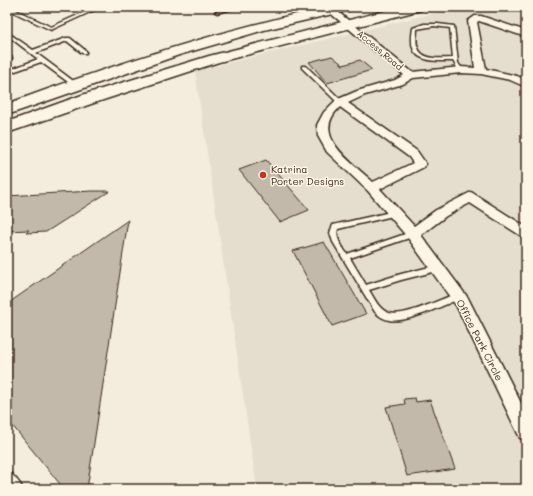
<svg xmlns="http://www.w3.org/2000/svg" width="533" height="496" font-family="Mali,sans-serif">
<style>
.built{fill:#e5ddce}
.building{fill:#c3b9aa;stroke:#3b2a1e}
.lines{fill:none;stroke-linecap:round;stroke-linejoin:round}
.service-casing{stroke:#3b2a1e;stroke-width:3}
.minor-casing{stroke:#3b2a1e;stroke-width:3}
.trunk-casing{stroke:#3b2a1e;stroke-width:3}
.service{fill:#fcf5e5;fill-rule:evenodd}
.minor{fill:#fcf5e5;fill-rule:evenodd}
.trunk{fill:#fcf5e5;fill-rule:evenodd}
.poi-dot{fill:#c8321e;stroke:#fcf5e5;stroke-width:1.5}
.labels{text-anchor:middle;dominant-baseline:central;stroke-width:3;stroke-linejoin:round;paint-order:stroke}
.far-street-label{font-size:9px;fill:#3b2a1e;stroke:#fcf5e5}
.poi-label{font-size:10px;fill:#3b2a1e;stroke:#fcf5e5;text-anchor:start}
.street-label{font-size:10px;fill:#3b2a1e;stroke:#fcf5e5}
</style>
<rect width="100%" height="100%" fill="#f4eddd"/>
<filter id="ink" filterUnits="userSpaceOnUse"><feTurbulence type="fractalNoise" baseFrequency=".025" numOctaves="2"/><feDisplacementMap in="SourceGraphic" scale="8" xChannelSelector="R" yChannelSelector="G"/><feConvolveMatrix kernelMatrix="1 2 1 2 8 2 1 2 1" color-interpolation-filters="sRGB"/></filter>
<g filter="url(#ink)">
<path class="built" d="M459,7H526V489H257L195,71Z"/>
<path class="building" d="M7,49L10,51L8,52L13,57V59L7,61Z
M332,56L343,65L360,60L372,70L327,83L309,62Z
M266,160L309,210L280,222L239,170Z
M92,191H110L46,232L26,233L29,230L7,231V196Z
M128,220L87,489H64L7,419V304Z
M324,242L366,314L332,326L293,251Z
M415,398L416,402L430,400L455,469L407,476L386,407L405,404L404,399Z"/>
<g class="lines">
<g class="service-casing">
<path id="service" d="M7,7H10L51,27L96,7H101L51,30L7,9Z
M134,7H138L139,9L135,10Z
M232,7H239L217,13L215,12Z
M424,24H438L454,26L458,63L463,70V71H459L453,61C441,61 417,63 413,48C411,42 412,34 413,28ZM434,26L450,28L453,58C443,58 422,61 418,48C415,42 417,35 417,29Z
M7,32L33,50L66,38H70L86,51V53H82L67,41L36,53L76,83V85H72L41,62L7,74V71L38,59L7,35Z
M302,66H306L342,101V103H338L302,68Z
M395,211L398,213L397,215L338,229C335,238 342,246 347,254L411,232H415L416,234L415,236L350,258L366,285L401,274L438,265L441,266L442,268L441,270L401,280L369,290C374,298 379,310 389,313C404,318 443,298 458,293L461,294L462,296L461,298C444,305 406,324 389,320C384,319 379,316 375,312L333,242L330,233L333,225Z
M7,471C13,474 20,483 23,489H12L7,483Z"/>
</g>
<g class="minor-casing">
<path id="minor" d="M323,7H332L412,72L461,67L475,68L468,21L475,16H481L526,31V37L479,21L477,22L486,69L517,76L526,80V87L510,80L481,74L461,73L413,78L403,84L365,95L348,103L417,151L426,164L424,167L380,189L414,226L436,210L471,192L526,227V239L470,203L446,216L421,235L468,298L526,413V441L520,438L457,307L408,238L368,191L327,152L318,136L317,125L324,112L336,100L357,91L395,80L404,75ZM340,107L409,157L413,163L373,182C353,163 309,136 340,107Z"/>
</g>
<g class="trunk-casing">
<path id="trunk" d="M327,7H352L350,10L264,30L179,55L7,115V104C112,65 218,31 327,7Z
M400,7H423L421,10L219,62L94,103L7,133V122L82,95L209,56Z"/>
</g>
<use href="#service" class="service"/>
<use href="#minor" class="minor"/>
<use href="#trunk" class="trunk"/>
</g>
</g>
<circle class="poi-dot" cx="263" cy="175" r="4"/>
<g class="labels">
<g class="far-street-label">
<text transform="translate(380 50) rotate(40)">Access Road</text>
</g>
<g class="poi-label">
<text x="271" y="169">Katrina<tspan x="271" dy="12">Porter Designs</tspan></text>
</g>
<g class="street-label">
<text transform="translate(480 340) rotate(63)">Office Park Circle</text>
</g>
</g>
<rect width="533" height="496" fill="none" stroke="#fcf5e5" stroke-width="24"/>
<rect x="12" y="12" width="509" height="472" fill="none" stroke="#3b2a1e" stroke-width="1.5" filter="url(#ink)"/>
</svg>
